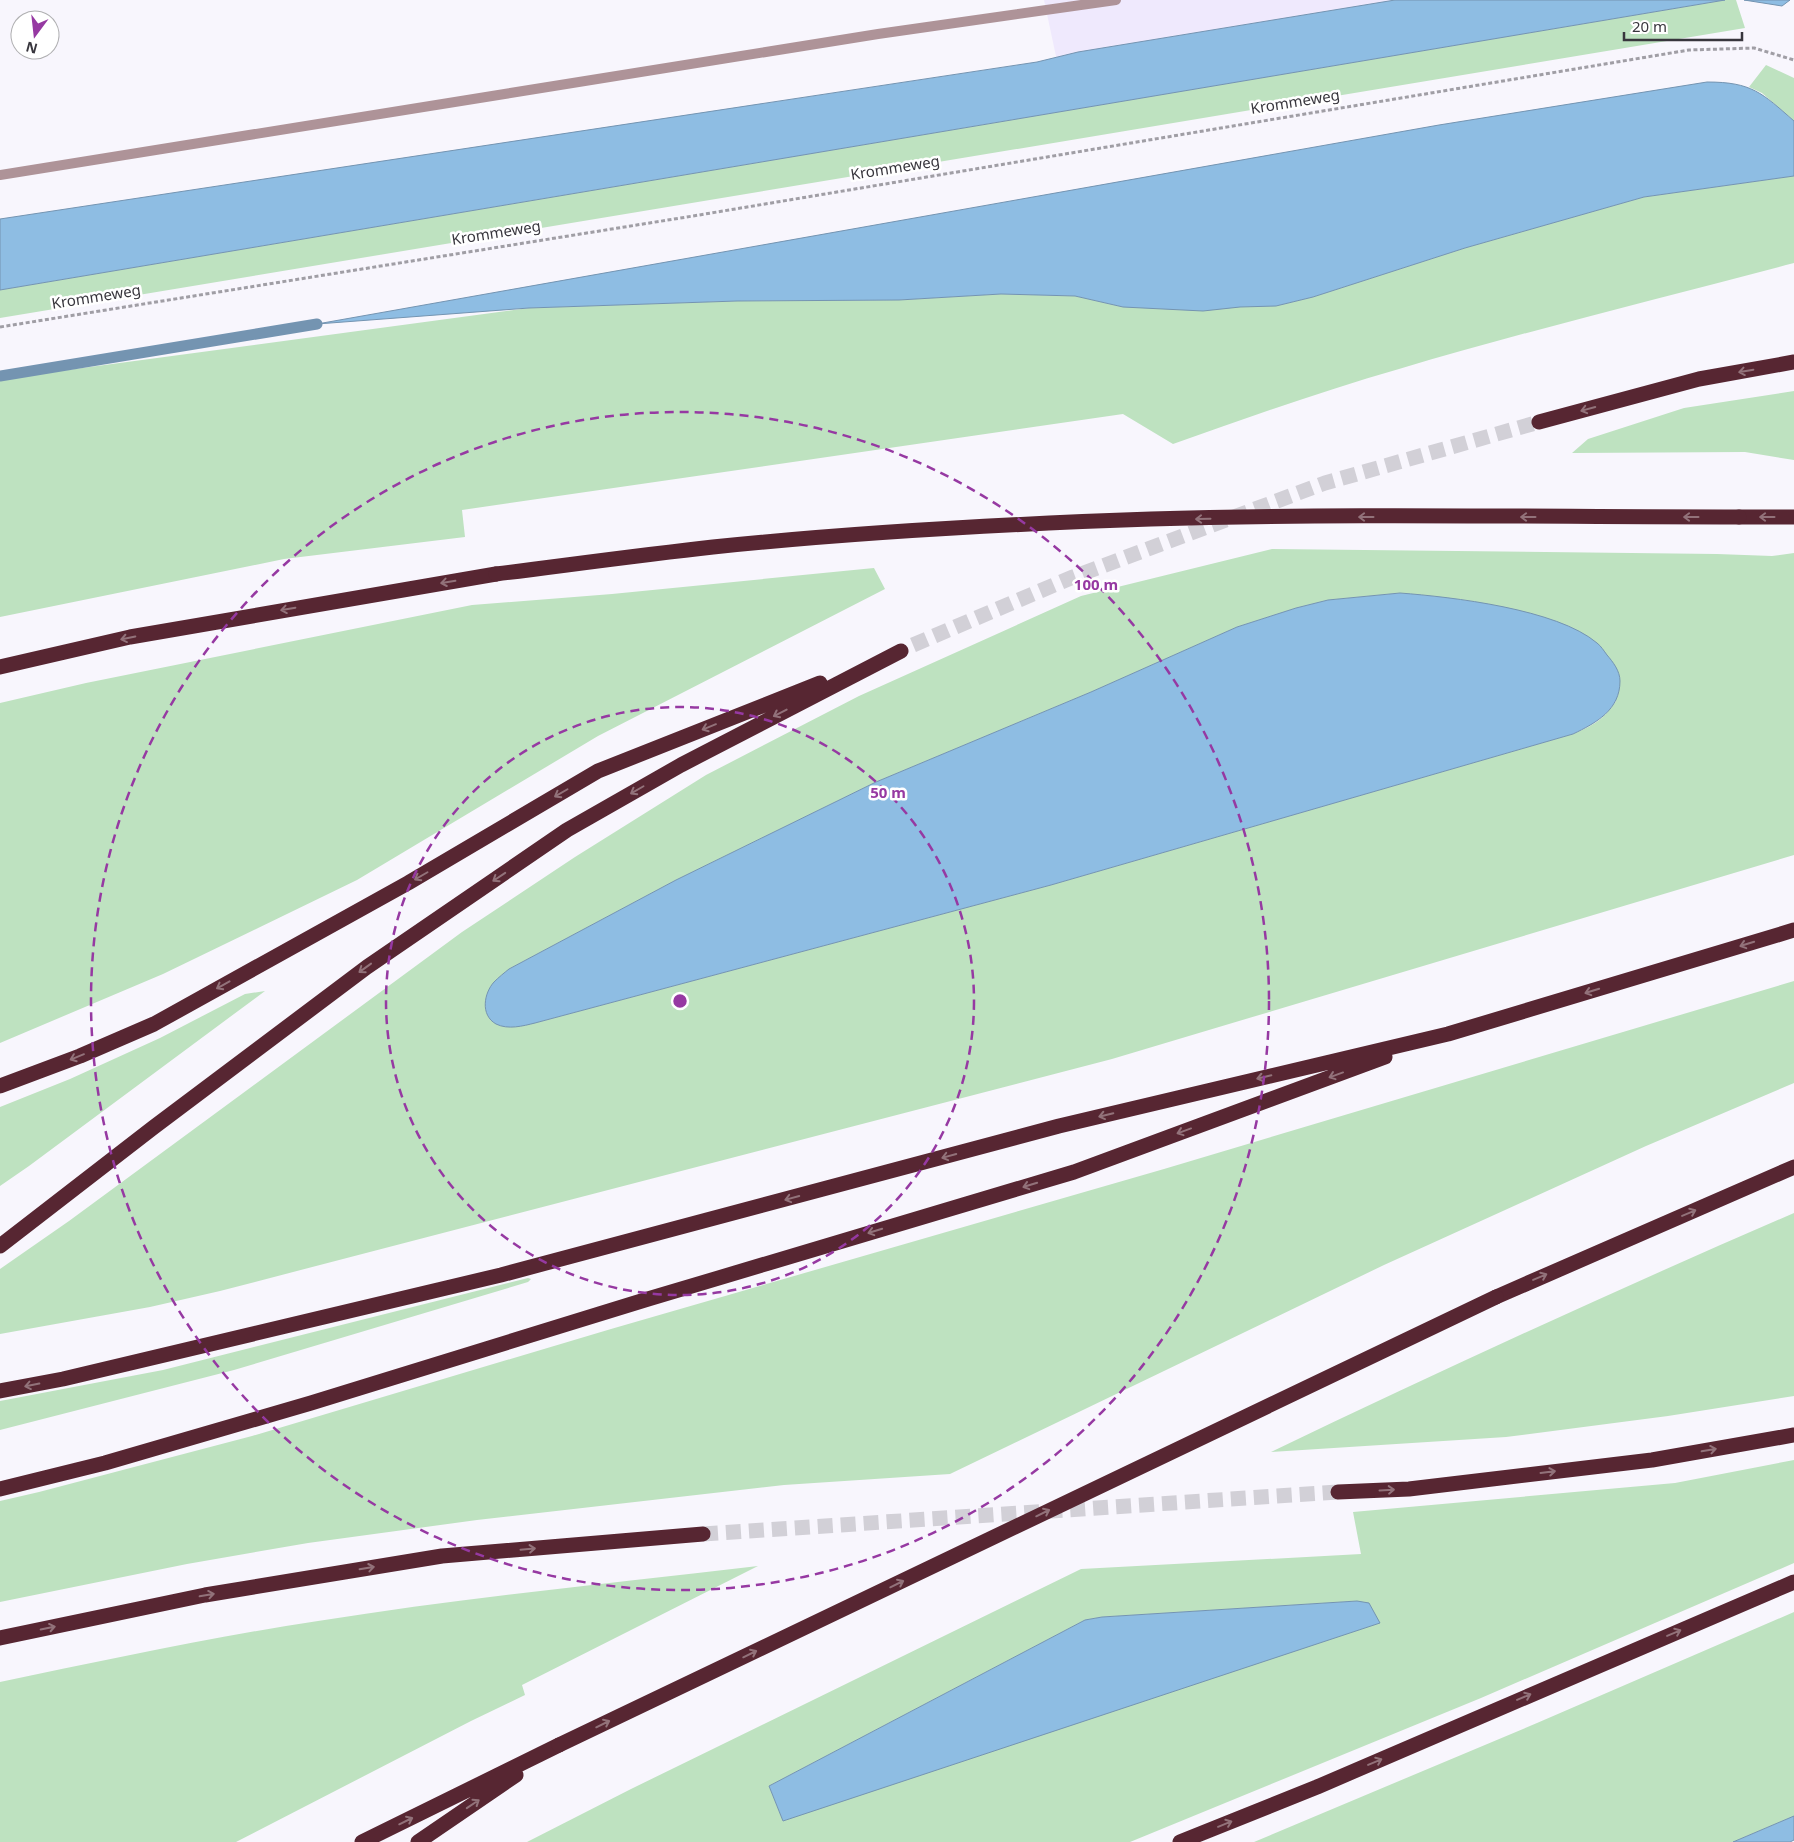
<svg xmlns="http://www.w3.org/2000/svg" width="1794" height="1842" font-family="'Noto Sans',sans-serif">
<style>
.built{fill:#efe9fd}
.green{fill:#bee2c0;fill-rule:evenodd}
.water{fill:#8ebde3;stroke:#7494b1}
.lines{fill:none;stroke-linecap:round;stroke-linejoin:round}
.stream{stroke:#7494b1;stroke-width:11}
.motorway-tunnel{stroke:#d2d0d7;stroke-width:15;stroke-dasharray:15 8;stroke-linecap:butt}
.path{stroke:#a09ea5;stroke-width:3;stroke-dasharray:4 2.5;stroke-linecap:butt}
.minor{stroke:#ae9398;stroke-width:10}
.motorway{stroke:#572632;stroke-width:15}
.motorway-bridge{stroke:#572632;stroke-width:15}
.oneway{stroke:#92727a}
.ring{fill:none;stroke:#9639a2;stroke-width:2.5;stroke-dasharray:9 6}
.labels{text-anchor:middle;dominant-baseline:central;stroke-width:5;stroke-linejoin:round;paint-order:stroke}
.street-label{font-size:15px;fill:#38363d;stroke:#fff}
.centre{fill:#9639a2;stroke:#fff;stroke-width:2.5}
.ring-label{font-size:15px;text-anchor:middle;font-weight:bold;fill:#9639a2;stroke:#fff;stroke-width:5;stroke-linejoin:round;paint-order:stroke}
</style>
<rect width="100%" height="100%" fill="#f8f6fd"/>
<path class="built" d="M1044,0H1512L1057,61Z"/>
<path class="green" d="M1725,0H1736L1745,28L0,318V290Z
M1766,65L1794,78V121L1762,93L1749,87Z
M1794,176V263C1662,298 1530,330 1399,369C1323,391 1248,417 1173,444L1123,414L462,510L465,537L284,559L0,617V379L529,308L737,301L899,300L1001,294L1075,296L1123,307L1276,306L1313,297L1465,248L1644,197Z
M1794,391V460L1745,452L1572,453L1588,439L1684,408Z
M1272,549L1717,554L1772,556L1794,553V855L1112,1059L220,1291L150,1307L0,1334V1269L69,1221L462,932L575,857L706,775L859,696L1081,596ZM1400,593L1464,600L1526,613L1554,621L1616,701C1603,720 1594,725 1573,734L1051,885L535,1023L509,969L676,880L876,782L1091,692L1237,627L1296,608L1328,600Z
M874,568L885,589L598,736L357,880L163,974L0,1043V703L86,683L472,605L612,594Z
M1794,981V1083L1646,1146L1384,1265L950,1474L784,1485L477,1520L308,1543L187,1564L0,1602V1501L39,1492L252,1436L611,1329L1164,1169Z
M265,991L29,1166L0,1186V1107L70,1079L160,1038L245,994Z
M1794,1213V1396L1668,1416L1506,1437L1271,1452C1444,1369 1618,1289 1794,1213Z
M528,1278L531,1279L528,1282L234,1370L0,1430V1401L163,1370Z
M1794,1460V1563L1481,1698L1130,1842H527L631,1789L1081,1569L1361,1554L1353,1512L1675,1483ZM1357,1601L783,1821L769,1786L1085,1620L1102,1617Z
M758,1566L522,1685L525,1695L471,1721L236,1842H0V1682C106,1660 211,1637 318,1621C464,1598 611,1583 758,1566Z
M1794,1612V1816L1733,1842H1254L1537,1723Z"/>
<path class="water" d="M1395,0H1725L0,290V219L1037,62L1078,52Z
M1744,0H1790L1782,6Z
M1707,82C1752,82 1762,93 1794,121V176L1644,197L1465,248L1313,297L1276,306L1240,307L1203,311L1123,307L1075,296L1001,294L899,300L737,301L529,308L317,324L1439,125Z
M1400,593C1452,597 1557,609 1597,643C1601,646 1604,651 1607,655C1613,662 1620,671 1620,681C1620,710 1596,723 1573,734L1051,885L535,1023C523,1026 508,1030 496,1024C480,1015 484,993 494,982C499,977 504,973 509,969L676,880L876,782L1091,692L1237,627L1296,608L1328,600Z
M1357,1601L1369,1603L1380,1623L783,1821L769,1786L1085,1620L1102,1617Z
M1794,1816V1840L1790,1842H1733Z"/>
<g class="lines">
<path class="stream" d="M0,376L317,324"/>
<path class="motorway-tunnel" d="M913,645L1073,577L1325,483L1539,422
M703,1534L1338,1492"/>
<path class="path" d="M0,327L693,216L1689,50L1754,48L1794,60"/>
<path class="minor" d="M0,175L878,34L1116,0"/>
<path class="motorway" d="M1539,422L1699,379L1794,362
M1739,517H1794
M0,667L130,637L496,574
M0,1086L80,1056L154,1024L408,883L598,771L820,683
M0,1246L154,1127L367,967L567,830L681,765L901,651
M1496,1297L1794,1167
M0,1391L63,1379L501,1275L1059,1126L1448,1034L1794,930
M0,1489L105,1463L311,1403L648,1299L1074,1172L1385,1057
M1338,1492L1409,1489L1652,1460L1794,1435
M0,1638L205,1595L442,1556L703,1534
M362,1842L559,1745
M418,1842L516,1775
M1180,1842L1317,1787L1794,1582"/>
<path class="motorway-bridge" d="M496,574C568,565 641,555 713,547C859,532 1005,524 1151,519C1347,513 1543,517 1739,517
M559,1745L1496,1297"/>
</g>
<defs><path id="oneway-shaft" d="M-6 0H5M1.5-3L5.5 0L1.5 3" fill="none" stroke-width="1.6" stroke-linecap="round" stroke-linejoin="round" transform="scale(1.25)"/></defs>
<g class="oneway">
<use href="#oneway-shaft" transform="translate(1746 371) rotate(170)"/>
<use href="#oneway-shaft" transform="translate(1588 409) rotate(165)"/>
<use href="#oneway-shaft" transform="translate(1366 517) rotate(-180)"/>
<use href="#oneway-shaft" transform="translate(1528 517) rotate(180)"/>
<use href="#oneway-shaft" transform="translate(1691 517) rotate(180)"/>
<use href="#oneway-shaft" transform="translate(1767 517) rotate(-180)"/>
<use href="#oneway-shaft" transform="translate(1203 519) rotate(179)"/>
<use href="#oneway-shaft" transform="translate(448 582) rotate(171)"/>
<use href="#oneway-shaft" transform="translate(288 609) rotate(170)"/>
<use href="#oneway-shaft" transform="translate(128 638) rotate(168)"/>
<use href="#oneway-shaft" transform="translate(780 713) rotate(153)"/>
<use href="#oneway-shaft" transform="translate(709 727) rotate(158)"/>
<use href="#oneway-shaft" transform="translate(637 790) rotate(150)"/>
<use href="#oneway-shaft" transform="translate(561 793) rotate(150)"/>
<use href="#oneway-shaft" transform="translate(421 876) rotate(150)"/>
<use href="#oneway-shaft" transform="translate(499 877) rotate(146)"/>
<use href="#oneway-shaft" transform="translate(1747 944) rotate(163)"/>
<use href="#oneway-shaft" transform="translate(365 968) rotate(144)"/>
<use href="#oneway-shaft" transform="translate(223 985) rotate(151)"/>
<use href="#oneway-shaft" transform="translate(1592 991) rotate(163)"/>
<use href="#oneway-shaft" transform="translate(77 1057) rotate(158)"/>
<use href="#oneway-shaft" transform="translate(1336 1075) rotate(160)"/>
<use href="#oneway-shaft" transform="translate(1264 1077) rotate(167)"/>
<use href="#oneway-shaft" transform="translate(1106 1115) rotate(167)"/>
<use href="#oneway-shaft" transform="translate(1184 1131) rotate(160)"/>
<use href="#oneway-shaft" transform="translate(949 1156) rotate(165)"/>
<use href="#oneway-shaft" transform="translate(1030 1185) rotate(163)"/>
<use href="#oneway-shaft" transform="translate(792 1198) rotate(165)"/>
<use href="#oneway-shaft" transform="translate(1689 1213) rotate(-23)"/>
<use href="#oneway-shaft" transform="translate(875 1231) rotate(163)"/>
<use href="#oneway-shaft" transform="translate(1540 1277) rotate(-23)"/>
<use href="#oneway-shaft" transform="translate(32 1385) rotate(169)"/>
<use href="#oneway-shaft" transform="translate(1709 1450) rotate(-10)"/>
<use href="#oneway-shaft" transform="translate(1548 1472) rotate(-7)"/>
<use href="#oneway-shaft" transform="translate(1387 1490) rotate(-3)"/>
<use href="#oneway-shaft" transform="translate(1043 1513) rotate(-26)"/>
<use href="#oneway-shaft" transform="translate(528 1549) rotate(-5)"/>
<use href="#oneway-shaft" transform="translate(367 1568) rotate(-9)"/>
<use href="#oneway-shaft" transform="translate(897 1584) rotate(-26)"/>
<use href="#oneway-shaft" transform="translate(207 1595) rotate(-10)"/>
<use href="#oneway-shaft" transform="translate(48 1628) rotate(-12)"/>
<use href="#oneway-shaft" transform="translate(1674 1633) rotate(-23)"/>
<use href="#oneway-shaft" transform="translate(750 1654) rotate(-26)"/>
<use href="#oneway-shaft" transform="translate(1524 1697) rotate(-23)"/>
<use href="#oneway-shaft" transform="translate(603 1724) rotate(-26)"/>
<use href="#oneway-shaft" transform="translate(1375 1762) rotate(-23)"/>
<use href="#oneway-shaft" transform="translate(473 1804) rotate(-34)"/>
<use href="#oneway-shaft" transform="translate(406 1821) rotate(-26)"/>
<use href="#oneway-shaft" transform="translate(1225 1824) rotate(-22)"/>
</g>
<g class="ring">
<circle cx="680" cy="1001" r="294"/>
<circle cx="680" cy="1001" r="589"/>
</g>
<g class="labels">
<g class="street-label">
<text transform="translate(1295 101) rotate(-9)">Krommeweg</text>
<text transform="translate(895 167) rotate(-9)">Krommeweg</text>
<text transform="translate(496 232) rotate(-9)">Krommeweg</text>
<text transform="translate(96 296) rotate(-9)">Krommeweg</text>
</g>
</g>
<circle cx="680" cy="1001" r="8" class="centre"/>
<g class="ring-label">
<text x="1096" y="590">100 m</text>
<text x="888" y="798">50 m</text>
</g>
<g transform="translate(35 35) rotate(195)"><circle r="24" fill="#ffffff" stroke="#afafb1"/>
<path d="M0-4L9 19L0 12L-9 19Z" fill="#9639a2"/>
<text y="-8" font-size="14" font-weight="bold" text-anchor="middle" fill="#38363d">N</text>
</g>
<path d="M1624 32v8h118v-8" fill="none" stroke="#38363d" stroke-width="2.5"/>
<text x="1632" y="32" font-size="15" fill="#38363d" stroke="#ffffff" stroke-width="4" paint-order="stroke">20 m</text>
</svg>
